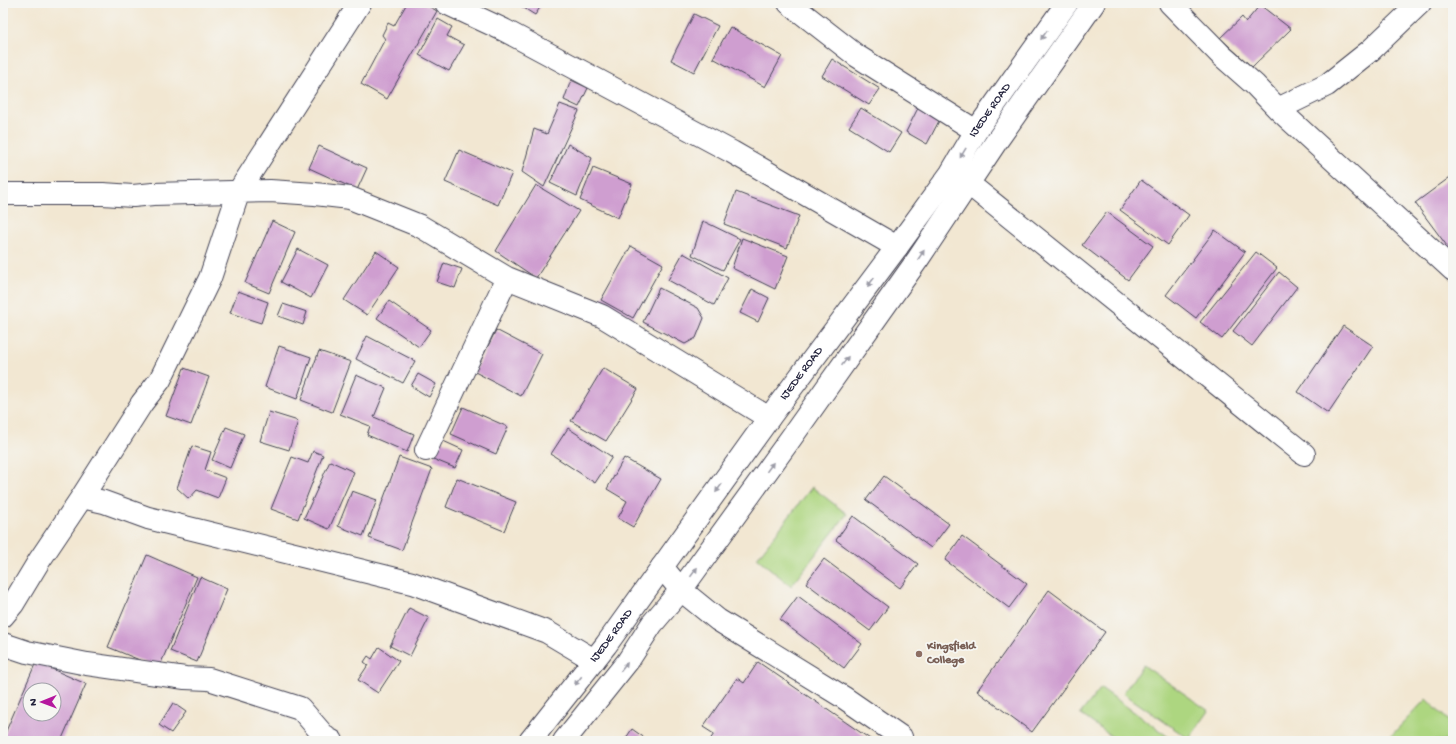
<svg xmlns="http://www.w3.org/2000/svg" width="1456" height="744" font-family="'Gochi Hand',sans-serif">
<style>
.green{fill:#add680;stroke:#687c5e}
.building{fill:#cf9ed0;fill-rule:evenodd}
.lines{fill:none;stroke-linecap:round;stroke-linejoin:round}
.minor-casing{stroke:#414052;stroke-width:24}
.major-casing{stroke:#414052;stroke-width:24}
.minor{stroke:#fff;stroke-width:22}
.major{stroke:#fff;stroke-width:22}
.oneway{fill:#9c9ca7}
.education-dot{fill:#8d6e63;stroke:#f6f6f2;stroke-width:1.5}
.labels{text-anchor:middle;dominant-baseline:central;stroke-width:3.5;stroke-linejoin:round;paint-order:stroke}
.street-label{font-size:12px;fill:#22223b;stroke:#f6f6f2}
.education-label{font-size:12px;font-weight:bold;fill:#785e54;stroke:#f6f6f2;text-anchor:start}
</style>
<rect width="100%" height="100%" fill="#f6f6f2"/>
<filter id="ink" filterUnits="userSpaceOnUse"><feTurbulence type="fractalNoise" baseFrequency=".025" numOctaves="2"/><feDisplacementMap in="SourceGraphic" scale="8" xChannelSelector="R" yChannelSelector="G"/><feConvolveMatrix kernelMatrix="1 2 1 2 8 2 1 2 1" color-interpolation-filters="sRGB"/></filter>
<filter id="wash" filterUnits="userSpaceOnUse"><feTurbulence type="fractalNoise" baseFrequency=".012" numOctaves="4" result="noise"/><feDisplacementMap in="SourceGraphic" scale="16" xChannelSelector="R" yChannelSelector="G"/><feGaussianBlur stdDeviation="0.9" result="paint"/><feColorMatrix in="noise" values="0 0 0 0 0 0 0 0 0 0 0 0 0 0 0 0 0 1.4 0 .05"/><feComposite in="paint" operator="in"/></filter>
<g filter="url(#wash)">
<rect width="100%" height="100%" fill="#f2e7d2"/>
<path class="green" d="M812,487L847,514L791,586L757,558Z
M1143,665L1209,711L1189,739L1123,693Z
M1101,688L1174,741H1118L1080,714Z
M1426,699L1453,725V741H1386Z"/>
<g id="blocks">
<path class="building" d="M407,3H423L437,11L387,99L361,84L385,39L382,35L388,23L394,26Z
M516,3H543L535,15Z
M1383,3H1392L1388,7Z
M1260,5L1291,29L1252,67L1220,38L1242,17L1246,22Z
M694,14L718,26L694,72L671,60Z
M438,19L452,27L447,36L464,45L449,71L419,55Z
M730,27L782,56L765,87L713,58Z
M832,59L880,89L869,105L822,76Z
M571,80L588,88L579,107L564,100Z
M560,104L579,111L544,187L522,172L534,129L547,134Z
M919,106L941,117L927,144L906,132Z
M861,108L901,133L889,152L849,127Z
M568,144L592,158L577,196L550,183Z
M319,146L367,168L357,190L309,168Z
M459,150L512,173L498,205L445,182Z
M593,168L632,184L618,218L580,200Z
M1453,175V254L1415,203Z
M1141,180L1189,215L1168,245L1120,210Z
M536,185L579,211L536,278L496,251Z
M736,192L799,216L787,248L724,224Z
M1107,212L1153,246L1128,280L1082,245Z
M272,221L295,232L269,293L245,283Z
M703,221L740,239L723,270L692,255Z
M1215,230L1245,252L1196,318L1166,295Z
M742,238L788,256L775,289L732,268Z
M631,246L663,264L633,318L601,300Z
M298,249L328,265L311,298L281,282Z
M376,251L399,267L367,315L344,300Z
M1256,252L1277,268L1222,339L1200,322Z
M683,253L728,278L714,305L668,280Z
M444,263L462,269L455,288L437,282Z
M1279,272L1297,287L1252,346L1233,331Z
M659,288L698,308L704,318L696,338L685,344L643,322Z
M752,289L769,298L758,322L740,313Z
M238,291L268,302L261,323L230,313Z
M389,301L431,330L419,347L377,318Z
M283,304L307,312L303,325L278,316Z
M1343,326L1373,346L1328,413L1298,392Z
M496,330L542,354L521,396L475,372Z
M367,336L415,361L403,383L356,359Z
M279,346L311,357L297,399L265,387Z
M319,351L351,362L332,412L301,400Z
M184,368L209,377L191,425L166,416Z
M603,368L638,389L606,441L571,421Z
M418,374L436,384L429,397L411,386Z
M356,375L386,388L374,417L414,434L407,452L367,435L370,426L340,414Z
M463,407L508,427L496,454L451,434Z
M269,412L298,421L289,450L260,441Z
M226,427L244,434L230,468L212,460Z
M568,428L612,457L595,483L551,454Z
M441,440L463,450L455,468L433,459Z
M192,446L211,452L205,470L226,478L218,498L197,490L189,499L177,488Z
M313,451L323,455L298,519L271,509L292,457L308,463Z
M399,457L432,469L402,550L369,538Z
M624,458L661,479L633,527L618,518L627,501L607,489Z
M330,461L354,472L329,529L304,518Z
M884,476L949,524L931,548L866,500Z
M457,478L516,502L504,531L446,507Z
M352,491L377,500L363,536L338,526Z
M853,516L918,564L900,588L836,540Z
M962,536L1027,584L1009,608L945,560Z
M147,555L197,577L159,668L108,647Z
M824,559L888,607L870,631L806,583Z
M200,577L227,589L197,662L170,651Z
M1049,590L1105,632L1032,732L977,691Z
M798,596L862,644L844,668L780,620Z
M409,608L429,618L410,656L390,646Z
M379,647L399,661L378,693L358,680L368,665L364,662L368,656L372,659Z
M36,662L86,684L61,741H3V738ZM30,690H54V714H30Z
M758,662L873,741H709L714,734L703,727L737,678L744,683Z
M173,703L186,712L171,733L159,725Z
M632,729L649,741H624Z"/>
</g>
</g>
<g filter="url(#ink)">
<use href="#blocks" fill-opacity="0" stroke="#414052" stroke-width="1"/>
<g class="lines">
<g class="minor-casing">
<path id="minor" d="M446,3L504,30L732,152L897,247
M789,3L857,56L976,131
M1170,3L1221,55L1255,85L1278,109L1453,270
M1278,109L1327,85L1371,50L1420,3
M969,184L1304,454
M3,194H103L133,196L153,194L270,191L315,194L350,198L420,226L507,278L602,316L769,418
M426,450L507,278
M82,497L104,502L148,518L412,583L547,632L594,660
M662,567L681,590L718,620L843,697L901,737L902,741
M3,616L13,604L39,561L82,497L142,403L160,380L210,278L239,191L360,3
M3,644L27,652L87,664L185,678L209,679L300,708L326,738L332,741"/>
</g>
<g class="major-casing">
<g id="major">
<path id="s1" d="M530,741L606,645L769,418L897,247L951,173L976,131L1067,3"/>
<path d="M564,741L628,661L652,624L681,590L791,438L918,259L996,142L1094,3"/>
</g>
</g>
<use href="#minor" class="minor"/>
<use href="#major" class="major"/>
</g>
<defs><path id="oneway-solid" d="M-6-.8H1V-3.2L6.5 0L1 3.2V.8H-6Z"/></defs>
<g class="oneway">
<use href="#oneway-solid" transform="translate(1044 35) rotate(125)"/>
<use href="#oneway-solid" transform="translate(963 153) rotate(121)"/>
<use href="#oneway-solid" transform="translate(921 255) rotate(-56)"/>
<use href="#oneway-solid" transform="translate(871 282) rotate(127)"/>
<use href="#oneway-solid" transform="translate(845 361) rotate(-55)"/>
<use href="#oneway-solid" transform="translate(770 467) rotate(-54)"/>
<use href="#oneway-solid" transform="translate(719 488) rotate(126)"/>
<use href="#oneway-solid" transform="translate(694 572) rotate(-54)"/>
<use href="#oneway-solid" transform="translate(624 667) rotate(-52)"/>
<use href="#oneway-solid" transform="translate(578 681) rotate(128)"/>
</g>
</g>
<circle class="education-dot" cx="919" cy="654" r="4"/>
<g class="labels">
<g class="street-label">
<text stroke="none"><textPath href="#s1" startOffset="781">IJEDE ROAD</textPath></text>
<text stroke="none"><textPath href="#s1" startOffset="457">IJEDE ROAD</textPath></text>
<text stroke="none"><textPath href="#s1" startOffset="133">IJEDE ROAD</textPath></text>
</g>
<g class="education-label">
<text x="927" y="647">Kingsfield<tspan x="927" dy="14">College</tspan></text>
</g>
</g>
<rect width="1456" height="744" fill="none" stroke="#f6f6f2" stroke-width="16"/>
<g transform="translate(42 702) rotate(269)"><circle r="19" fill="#f6f6f2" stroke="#a1a1a9"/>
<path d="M0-3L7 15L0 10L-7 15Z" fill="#b5179e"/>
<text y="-6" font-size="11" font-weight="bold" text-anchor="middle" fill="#22223b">N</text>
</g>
</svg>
